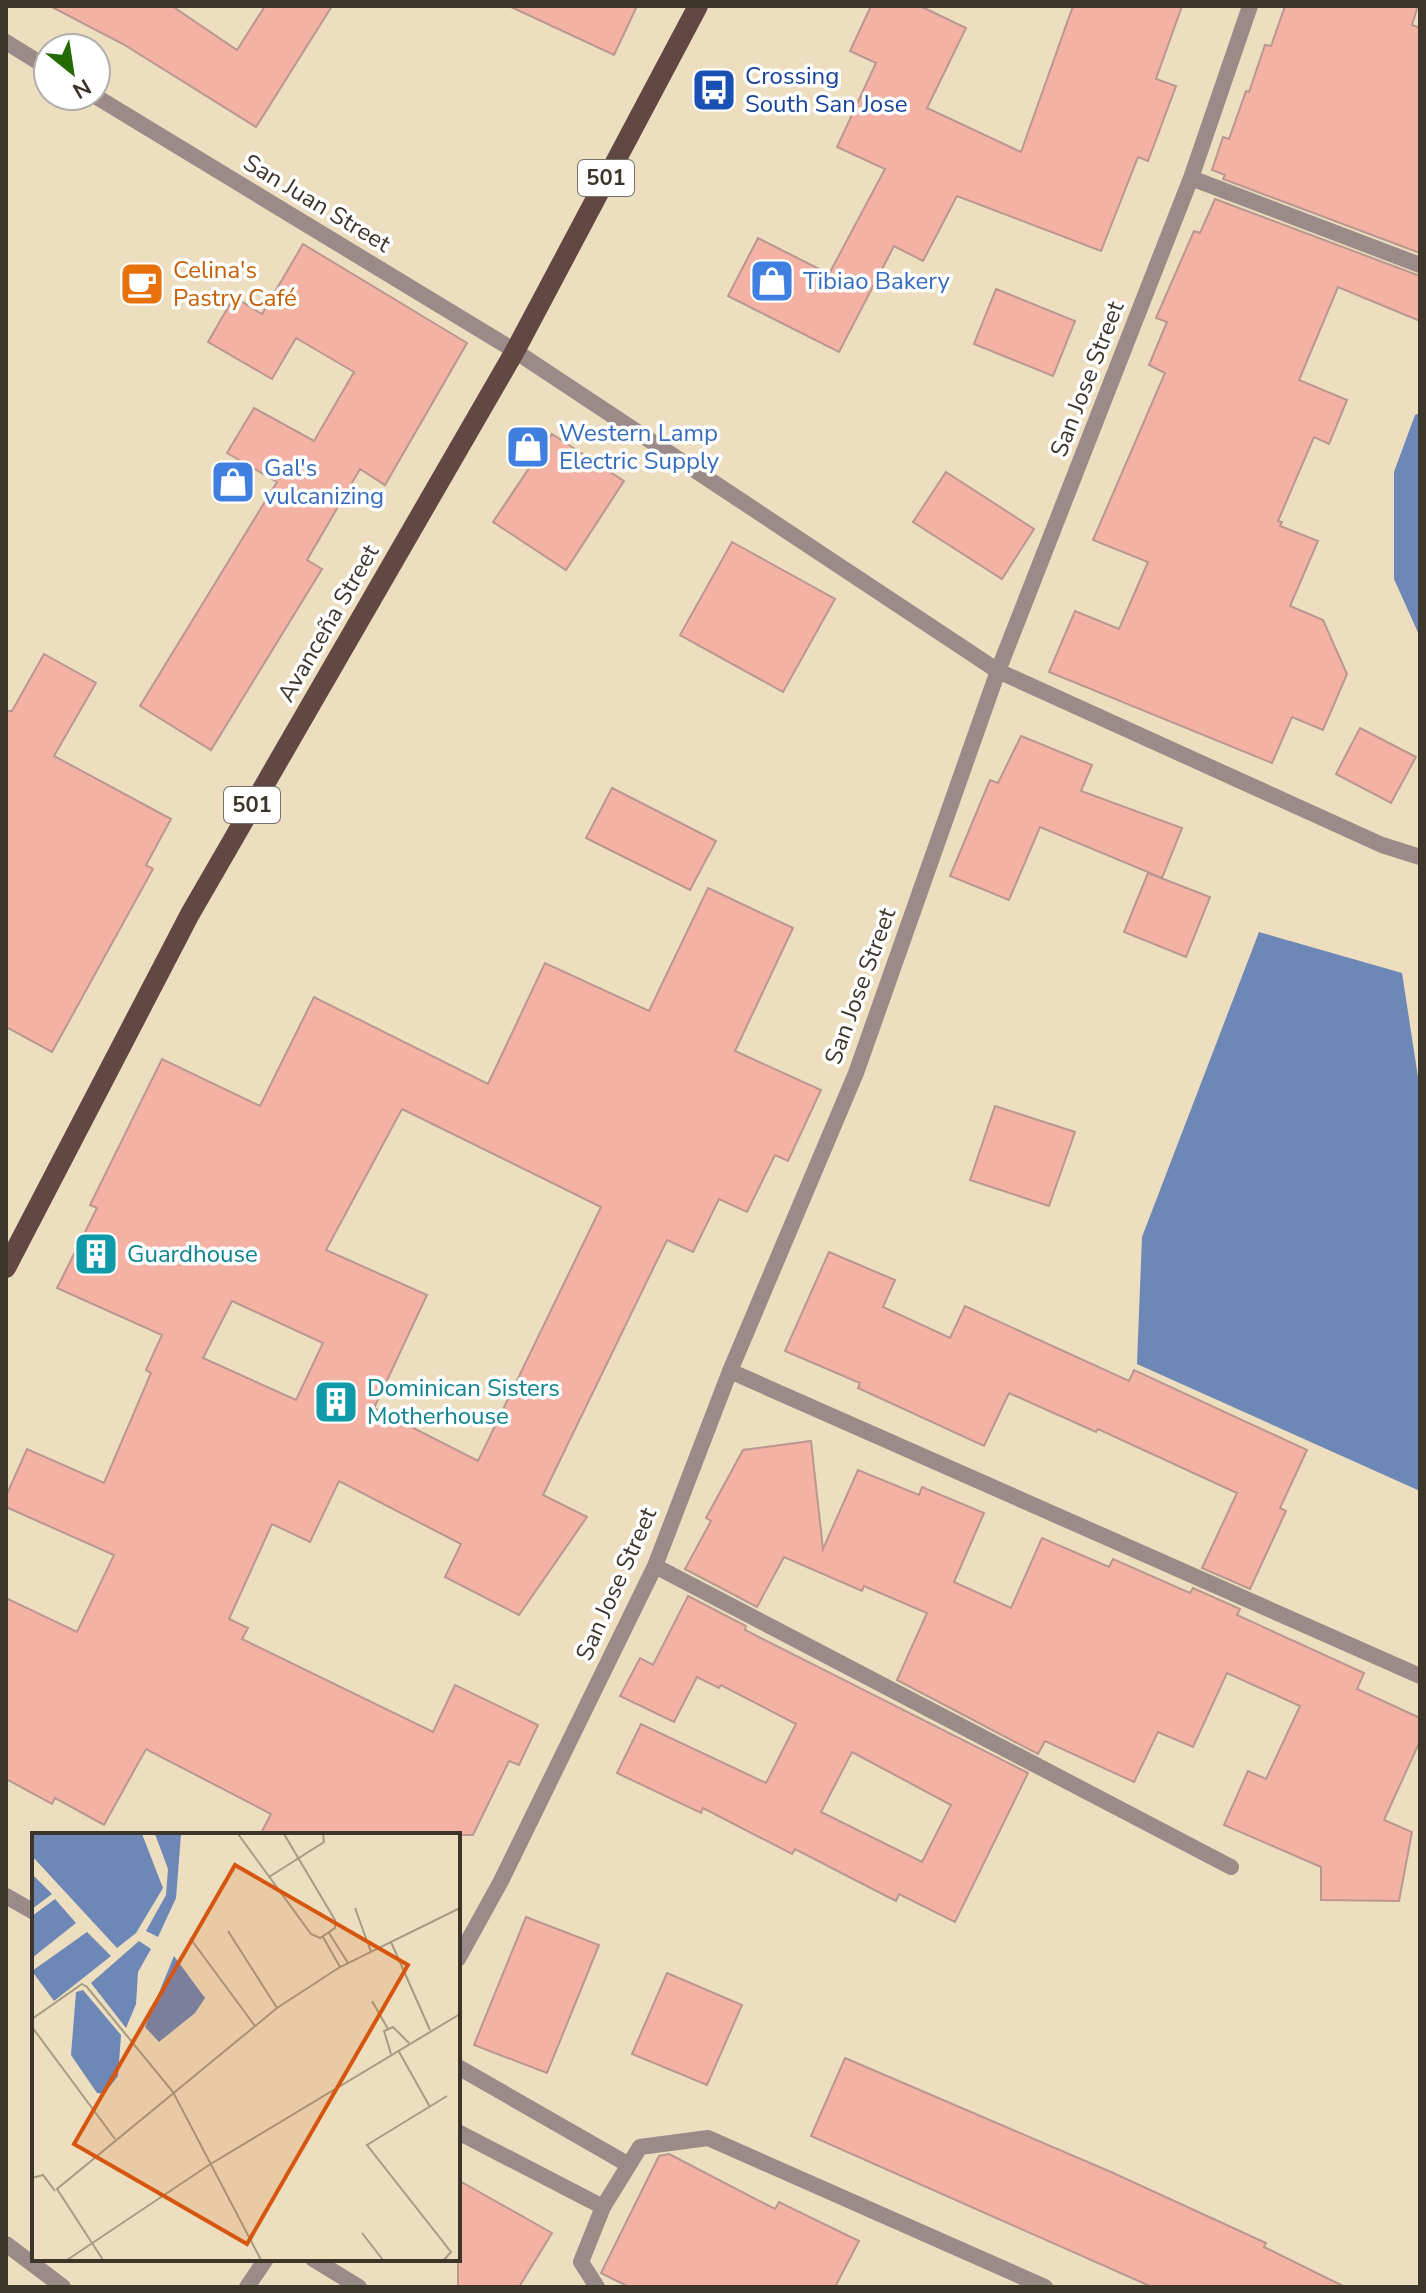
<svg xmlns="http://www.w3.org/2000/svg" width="1426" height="2293" font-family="'Nunito Sans',sans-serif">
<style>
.water{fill:#6d87b6}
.building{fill:#f3b2a4;stroke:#ba978f;stroke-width:2;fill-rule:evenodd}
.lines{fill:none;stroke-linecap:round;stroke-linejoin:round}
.service{stroke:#9b8b88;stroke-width:16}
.minor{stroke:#9b8b88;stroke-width:16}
.primary{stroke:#624842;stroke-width:20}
.labels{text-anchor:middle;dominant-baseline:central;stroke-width:7;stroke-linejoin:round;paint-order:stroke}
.shield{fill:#fff;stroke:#76726a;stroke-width:2}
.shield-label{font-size:22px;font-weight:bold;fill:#3c362a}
.transit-label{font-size:24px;fill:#164399;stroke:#fff;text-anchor:start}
.street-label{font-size:24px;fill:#3c362a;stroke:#fff}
.food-label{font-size:24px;fill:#c56008;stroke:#fff;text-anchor:start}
.shop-label{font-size:24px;fill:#366cbe;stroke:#fff;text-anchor:start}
.culture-label{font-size:24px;fill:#0d838f;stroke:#fff;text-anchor:start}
.inset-road{fill:none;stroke:#a69b83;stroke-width:2}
.view{fill:#d7560f;fill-opacity:0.15;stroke:#d7560f;stroke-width:4}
.inset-edge{fill:none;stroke:#3c362a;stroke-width:4}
</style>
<rect width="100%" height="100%" fill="#ecdebf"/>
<path class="water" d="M1420,413V637L1394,579V472L1415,415Z
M1259,932L1402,973L1420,1090V1491L1137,1364L1142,1237Z"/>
<path class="building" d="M50,6H172L237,50L265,6H332L256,127L123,44Z
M509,6H637L614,55Z
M871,6H920L966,28L927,108L1021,152L1073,6H1182L1156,79L1176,86L1148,161L1138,157L1101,251L957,196L923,261L894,246L839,352L728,296L758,238L829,274L885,169L837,147L876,63L850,51Z
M1285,6H1418L1412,25L1420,28V253L1223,179L1225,175L1212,170L1223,137L1229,139L1246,91L1249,92L1265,45L1271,46Z
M1215,199L1420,276V321L1338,287L1299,380L1347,400L1329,444L1314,437L1278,521L1282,522L1280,526L1318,541L1290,606L1323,620L1347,674L1323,730L1292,717L1272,763L1049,672L1075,611L1119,629L1148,562L1093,540L1165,373L1149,365L1167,322L1156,318L1194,231L1200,233Z
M303,244L467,343L385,485L360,469L307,560L322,569L211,750L140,706L277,482L227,453L254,408L314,441L354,372L296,338L272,379L208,342L234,297L262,314Z
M996,289L1075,321L1053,376L974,344Z
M552,434L624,481L566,570L493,522Z
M946,472L1034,529L1002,579L913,522Z
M732,542L835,599L783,692L680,635Z
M44,654L96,683L54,756L171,819L146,865L153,869L52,1052L6,1027V711H12Z
M1360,728L1416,757L1391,803L1336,774Z
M1021,736L1092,765L1081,791L1182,828L1162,878L1040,827L1009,900L950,876L990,780L998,783Z
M612,788L716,841L690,890L586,838Z
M1148,873L1210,897L1186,957L1124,932Z
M708,888L793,928L735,1051L821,1090L788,1161L775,1155L747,1212L719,1199L693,1252L667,1240L543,1495L587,1517L519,1615L445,1577L461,1544L339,1481L310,1542L272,1524L229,1619L248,1628L242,1639L433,1732L455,1685L538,1725L519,1765L509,1761L473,1835H260L271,1814L146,1749L104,1825L55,1798L52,1804L6,1779V1598L77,1632L114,1555L6,1507V1496L27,1449L104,1483L151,1373L146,1370L162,1335L57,1288L97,1208L90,1205L162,1059L260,1106L314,997L488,1084L545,963L649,1011ZM402,1109L601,1207L478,1461L374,1408L427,1295L326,1250ZM232,1301L323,1343L296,1400L203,1358Z
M995,1106L1075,1132L1049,1206L970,1180Z
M829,1252L895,1280L883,1307L950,1338L965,1306L1129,1381L1134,1370L1307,1450L1280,1508L1286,1511L1250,1589L1202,1568L1237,1493L1098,1429L1096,1432L1009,1393L984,1446L858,1388L860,1383L785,1351Z
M811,1441L823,1549L858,1470L919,1495L922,1487L984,1513L954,1582L1011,1608L1042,1538L1109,1567L1113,1559L1190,1593L1193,1588L1240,1609L1237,1615L1364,1673L1357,1689L1420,1718V1741L1384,1820L1412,1832L1399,1901L1321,1900V1867L1224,1825L1248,1771L1266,1779L1300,1706L1227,1673L1193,1747L1158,1732L1134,1782L1045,1741L1038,1754L897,1680L927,1613L864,1586L862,1591L784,1557L757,1607L685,1569L711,1521L706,1518L743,1450Z
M688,1596L746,1626L745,1630L1028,1773L955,1922L899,1894L896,1901L795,1849L792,1854L703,1808L701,1813L617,1773L641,1724L766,1783L796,1724L721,1685L719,1688L697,1677L674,1722L620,1696L640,1658L653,1665ZM852,1752L951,1805L922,1862L821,1812Z
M526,1917L599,1945L547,2073L474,2045Z
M667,1973L742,2005L707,2085L632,2054Z
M845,2058L1111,2172L1266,2243L1264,2247L1345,2287H1152L811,2136Z
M669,2154L775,2209L779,2202L859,2241L835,2287H629L601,2273L659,2156Z
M458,2180L552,2233L519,2287H458Z"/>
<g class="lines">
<path class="service" d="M6,1896L34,1912
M313,2259L359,2287"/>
<path class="minor" d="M6,42L48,68
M95,96L515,351L998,671L1382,845L1420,857
M1191,178L1420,265
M730,1371L1420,1676
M655,1566L1231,1867
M458,1959L501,1881L655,1566L730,1371L856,1073L998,671L1191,178L1250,6
M458,2067L629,2165
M458,2132L603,2207
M6,2244L63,2287
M247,2287L266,2259
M597,2287L581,2262L603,2207L640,2147L708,2138L1045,2287"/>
<path class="primary" d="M6,1268L190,914L515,351L698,6"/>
</g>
<defs>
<g id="bus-square" transform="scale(2.3)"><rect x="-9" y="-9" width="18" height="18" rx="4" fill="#1a4fb4" stroke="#fff"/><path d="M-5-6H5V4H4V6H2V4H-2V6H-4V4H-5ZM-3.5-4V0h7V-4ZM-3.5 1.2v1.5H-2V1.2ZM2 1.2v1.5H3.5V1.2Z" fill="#fff"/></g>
<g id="shop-square" transform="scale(2.3)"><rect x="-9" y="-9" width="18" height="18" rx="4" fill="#3f7fe0" stroke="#fff"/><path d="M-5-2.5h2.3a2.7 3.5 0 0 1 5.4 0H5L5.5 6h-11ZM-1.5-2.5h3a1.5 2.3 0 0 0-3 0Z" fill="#fff"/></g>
<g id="cafe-square" transform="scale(2.3)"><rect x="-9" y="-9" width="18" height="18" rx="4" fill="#e8710a" stroke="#fff"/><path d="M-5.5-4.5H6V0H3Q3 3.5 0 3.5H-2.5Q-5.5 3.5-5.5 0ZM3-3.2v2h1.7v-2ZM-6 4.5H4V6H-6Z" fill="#fff"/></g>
<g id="building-square" transform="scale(2.3)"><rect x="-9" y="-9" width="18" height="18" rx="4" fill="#0f9aa8" stroke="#fff"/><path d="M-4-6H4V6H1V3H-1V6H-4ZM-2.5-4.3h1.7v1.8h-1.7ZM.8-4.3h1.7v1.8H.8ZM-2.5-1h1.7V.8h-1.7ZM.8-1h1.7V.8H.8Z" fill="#fff"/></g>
</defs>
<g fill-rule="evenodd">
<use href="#bus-square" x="714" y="90"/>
<use href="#shop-square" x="772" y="281"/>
<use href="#cafe-square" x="142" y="284"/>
<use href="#shop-square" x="528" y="447"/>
<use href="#shop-square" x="233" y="482"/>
<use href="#building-square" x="96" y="1254"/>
<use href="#building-square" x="336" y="1402"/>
</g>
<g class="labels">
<g class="shield">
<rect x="578" y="160" width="56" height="36" rx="6"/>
<rect x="224" y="787" width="56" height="36" rx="6"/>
</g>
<g class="shield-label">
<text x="606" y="178">501</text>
<text x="252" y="805">501</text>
</g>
<g class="transit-label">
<text x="745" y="76">Crossing<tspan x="745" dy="28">South San Jose</tspan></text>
</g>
<g class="street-label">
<text transform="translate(317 203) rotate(31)">San Juan Street</text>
<text transform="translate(1087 379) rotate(-69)">San Jose Street</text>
<text transform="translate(328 623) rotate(-60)">Avanceña Street</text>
<text transform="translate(860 986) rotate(-70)">San Jose Street</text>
<text transform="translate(616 1584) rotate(-66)">San Jose Street</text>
</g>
<g class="food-label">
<text x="173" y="270">Celina's<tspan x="173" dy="28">Pastry Café</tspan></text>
</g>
<g class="shop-label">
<text x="803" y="281">Tibiao Bakery</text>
<text x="559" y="433">Western Lamp<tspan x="559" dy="28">Electric Supply</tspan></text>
<text x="264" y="468">Gal's<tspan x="264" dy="28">vulcanizing</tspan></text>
</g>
<g class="culture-label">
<text x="127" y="1254">Guardhouse</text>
<text x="367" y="1388">Dominican Sisters<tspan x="367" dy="28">Motherhouse</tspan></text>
</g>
</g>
<g transform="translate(32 1833)">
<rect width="428" height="428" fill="#ecdebf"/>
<path d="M0,1H110L131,55L104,100L85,115L0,23ZM123,1H149L144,65L126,104L114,98L134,62L136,36ZM0,41L20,61L0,76ZM23,66L44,90L0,125V83ZM55,99L79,123L22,168L0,138ZM107,108L119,116L106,139L104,171L94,195L59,150ZM142,123L173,165L163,180L127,209L113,194ZM51,157L89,202L86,243L72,261L65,260L39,222L44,159Z" fill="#6d87b6"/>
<path class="inset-road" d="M206,1L279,101L288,105L303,95V87L252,1M237,44L292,9L291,1M323,75L339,119M196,98L245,175M297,100L316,130M291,104L308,134M158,105L223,193M359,109L398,197M340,168L356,196M0,186L50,151L55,154L141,259L229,427M0,194L83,306M366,217L398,274M359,221L352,198L361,194L377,210M0,345L11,342L23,358M330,400L351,427M35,427L177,332L428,181M71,427L25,356L245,175L308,134L428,75M412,427L419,419L335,312L415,263"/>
<path class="view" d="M203,32L376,132L215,411L42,311Z"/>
<rect width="428" height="428" class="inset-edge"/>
</g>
<rect width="1426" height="2293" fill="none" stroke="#3c362a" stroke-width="16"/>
<g transform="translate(72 72) rotate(150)"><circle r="38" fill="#ffffff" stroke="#b1afaa" stroke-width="2"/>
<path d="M0-6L14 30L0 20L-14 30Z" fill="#246b06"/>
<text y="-12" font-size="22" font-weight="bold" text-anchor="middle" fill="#3c362a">N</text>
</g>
</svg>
